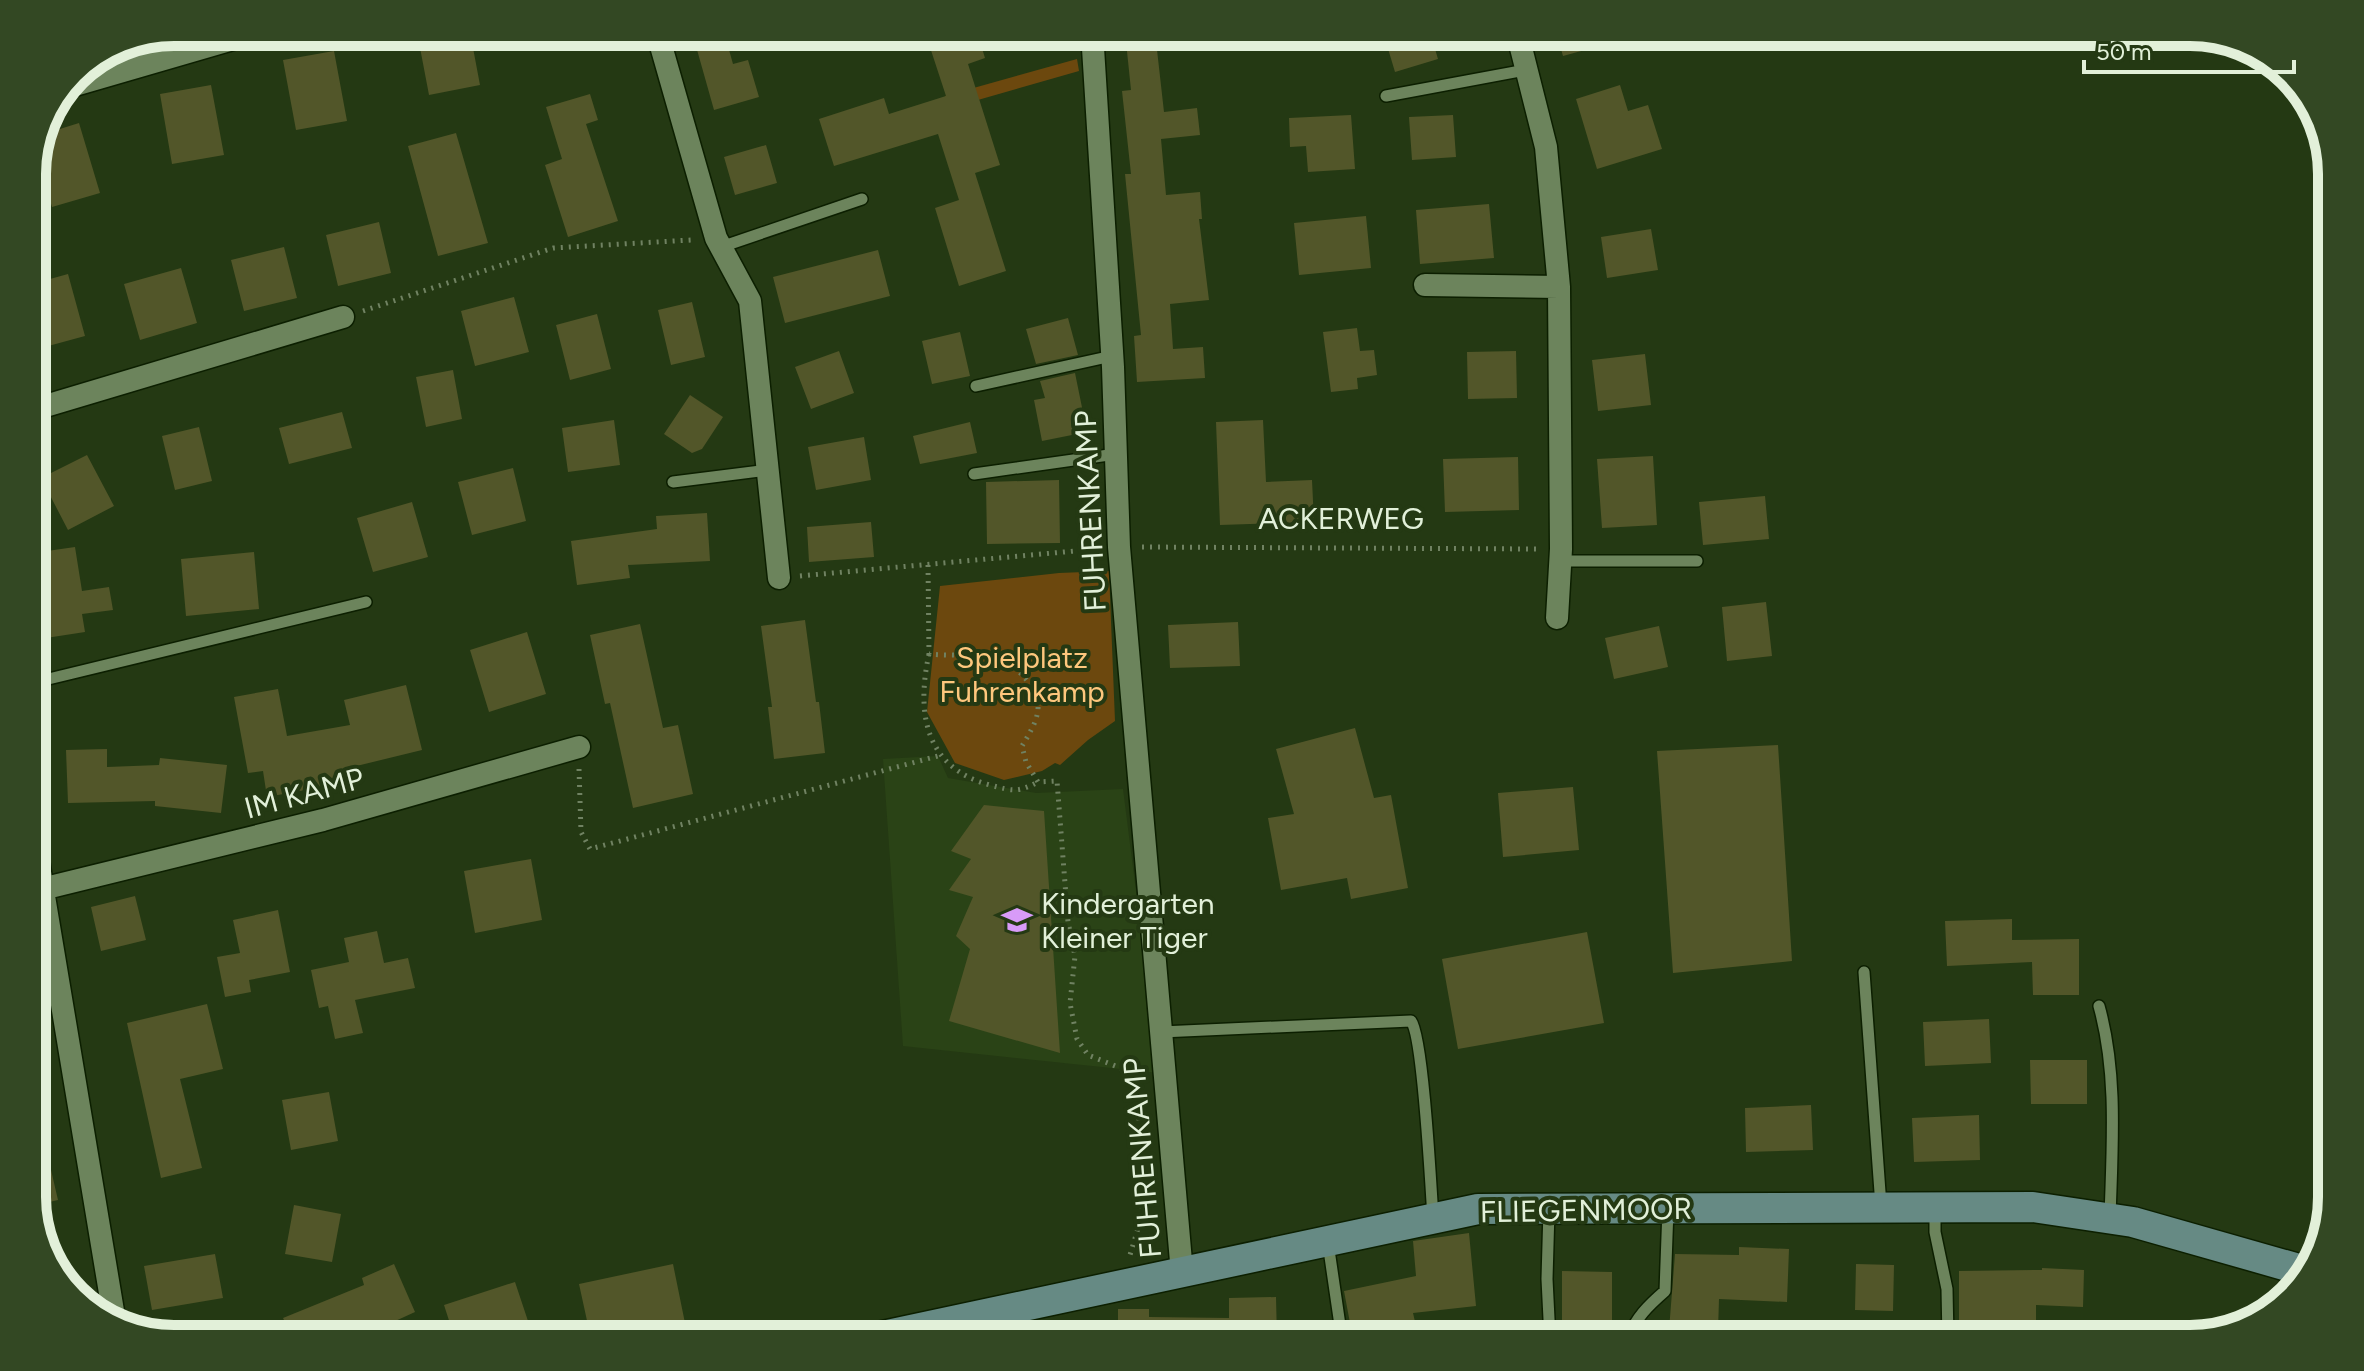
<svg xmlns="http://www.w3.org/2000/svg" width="2364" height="1371" font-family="Figtree,sans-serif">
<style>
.built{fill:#2a4316}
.green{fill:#6c480e}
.building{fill:#525629}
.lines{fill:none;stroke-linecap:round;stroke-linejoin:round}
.lane-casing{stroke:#0c1f00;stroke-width:14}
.street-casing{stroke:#0c1f00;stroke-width:25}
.secondary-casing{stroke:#0c1f00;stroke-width:33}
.path{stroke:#708262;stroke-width:5;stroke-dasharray:2 6;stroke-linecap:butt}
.lane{stroke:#6c845c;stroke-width:11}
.street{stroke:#6c845c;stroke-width:22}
.secondary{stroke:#668a84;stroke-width:30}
.labels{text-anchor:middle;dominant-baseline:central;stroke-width:8;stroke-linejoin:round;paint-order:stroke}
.street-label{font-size:30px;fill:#e2f0d9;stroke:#243913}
.park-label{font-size:30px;fill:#fec77d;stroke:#243913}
.poi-label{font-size:30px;fill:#e2f0d9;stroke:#243913;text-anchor:start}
.rim{fill:none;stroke:#e2f0d9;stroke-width:10}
</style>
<rect width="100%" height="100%" fill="#243913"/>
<path class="built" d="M938,756L948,778L1036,793L1123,789L1159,1073L903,1046L883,759Z"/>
<path class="green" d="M1077,59L1079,71L950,108L945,96Z
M1109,571L1115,721L1088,740L1060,765L1055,763L1042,771L1004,780L955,763L927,712L940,586L1059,573Z"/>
<path class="building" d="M417,32H470L480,85L429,95Z
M692,32H724L733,64L748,60L759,97L714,110Z
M925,32H977L985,58L968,64L1000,165L975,173L1006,271L959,286L935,208L959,200L938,134L834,166L819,119L884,98L889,114L946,96Z
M1125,32H1155L1164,112L1197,108L1200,135L1161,139L1166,195L1200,192L1202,219H1199L1209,300L1170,304L1173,349L1203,347L1205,378L1137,382L1134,336L1141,335L1125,174H1131L1122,91L1131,90Z
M1383,32H1430L1438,59L1395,72Z
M1556,32H1624L1625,39L1563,56Z
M334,51L347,121L296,130L283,60Z
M211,85L224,155L172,164L160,94Z
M1620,85L1628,111L1648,105L1662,149L1597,169L1576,99Z
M590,94L598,120L586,124L618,221L568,237L545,165L562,159L546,107Z
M1351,115L1355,169L1308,172L1306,146L1290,147L1289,118Z
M1453,115L1456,157L1412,160L1409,117Z
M79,123L100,193L52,207L36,156L47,133Z
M456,133L488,243L438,256L408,146Z
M766,145L777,183L735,195L724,157Z
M1489,204L1494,258L1420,264L1416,210Z
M1366,216L1371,268L1299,275L1294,223Z
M379,222L391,273L338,286L326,235Z
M1651,229L1658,270L1607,278L1601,237Z
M284,247L297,298L244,311L231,260Z
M878,250L890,296L785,323L773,277Z
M181,268L197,323L140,340L124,284Z
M68,274L85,336L41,348L32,316V284Z
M514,297L529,352L475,366L461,311Z
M692,302L705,357L671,365L658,310Z
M597,314L611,369L570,380L556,325Z
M1068,318L1078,355L1036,364L1026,329Z
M1357,328L1360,351L1374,350L1377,375L1357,378L1358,389L1331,392L1323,332Z
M960,332L970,376L932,384L922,341Z
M839,351L854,393L811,409L795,367Z
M1516,351L1517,398L1468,399L1467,352Z
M1645,354L1651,405L1598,411L1592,360Z
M453,370L462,419L426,427L416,377Z
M1075,373L1087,432L1042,441L1034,400L1045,398L1040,381Z
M690,395L723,417L702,449L692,453L664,434Z
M342,412L352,448L289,464L279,428Z
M614,420L620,465L568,472L562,428Z
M1263,420L1266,482L1312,480L1314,522L1220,525L1216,422Z
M970,422L977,453L920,464L913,436Z
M199,427L212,481L175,490L162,436Z
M864,437L871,480L816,490L808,447Z
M87,455L114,506L68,530L41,478Z
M1653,456L1657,525L1602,528L1597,459Z
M1518,457L1519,510L1445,512L1443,459Z
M513,468L526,521L472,535L458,482Z
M1059,480L1060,543L987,544L986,482Z
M1765,496L1769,539L1703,545L1699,502Z
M412,502L428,557L373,572L357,518Z
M707,513L710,561L628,565L630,578L577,585L571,541L657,529L656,516Z
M871,522L874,557L809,562L807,527Z
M75,547L82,591L109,587L113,610L82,614L85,632L46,638L33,553Z
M254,552L259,609L186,616L181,559Z
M1766,602L1772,656L1727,661L1722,607Z
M805,620L816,702H819L825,753L774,759L768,707H772L761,626Z
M1238,622L1240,666L1170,668L1168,625Z
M640,624L663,728L678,725L693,794L633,808L610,703L605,704L590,635Z
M1659,626L1668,667L1614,679L1605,638Z
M527,632L546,694L489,712L470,650Z
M406,685L422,750L336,771L338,784L267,797L263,771L248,773L234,697L278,689L287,736L350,725L344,700Z
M1355,728L1374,798L1391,795L1408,888L1351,899L1347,878L1281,890L1268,818L1294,814L1276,749Z
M1778,745L1792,961L1673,973L1657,751Z
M107,749V767L159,765L160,758L227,765L221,813L155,806V801L68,803L66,750Z
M1573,787L1579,850L1503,857L1498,793Z
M984,805L1044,811L1060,1053L949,1021L970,949L956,936L973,897L949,890L971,859L951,851Z
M531,859L542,920L475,933L464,871Z
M135,896L146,940L101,951L91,907Z
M278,910L290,972L249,980L251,992L225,997L217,957L240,953L233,920Z
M2012,919V940L2079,939V995H2033L2032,962L1947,966L1945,921Z
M377,931L384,963L408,958L415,988L355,1000L363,1033L335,1039L328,1006L319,1008L311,970L349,962L344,938Z
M1587,932L1604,1023L1458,1049L1442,959Z
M207,1004L223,1069L180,1079L202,1168L161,1178L127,1023Z
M1989,1019L1991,1063L1925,1066L1923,1022Z
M2030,1060H2087V1104H2031Z
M329,1092L338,1141L291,1150L282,1100Z
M1811,1105L1813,1150L1746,1152L1745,1108Z
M1979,1115L1980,1160L1914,1162L1912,1118Z
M41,1127L58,1200L32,1206V1128Z
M294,1205L341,1214L332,1262L285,1254Z
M1469,1233L1476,1306L1413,1313L1416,1326L1393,1331L1395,1339H1353L1344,1291L1416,1276L1413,1241Z
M1739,1247L1789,1249L1787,1302L1719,1299L1718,1331L1669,1330L1675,1254L1739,1255Z
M215,1254L223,1298L152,1310L144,1266Z
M394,1264L415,1312L356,1339H293L283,1318L364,1285L362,1278Z
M673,1264L686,1328L630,1339H591L579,1284Z
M1856,1264L1894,1265L1893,1311L1855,1310Z
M2042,1268L2084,1270L2083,1307L2036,1305V1339H1959V1271L2042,1270Z
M1562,1271L1612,1272V1339H1562Z
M515,1282L530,1327L494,1339H455L444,1305Z
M1276,1297L1277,1339H1118V1309H1149V1317L1229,1318V1298Z"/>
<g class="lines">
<g class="lane-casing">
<path id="lane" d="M1386,96L1526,70
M721,247L862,199
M976,386L1112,356
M974,474L1116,454
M673,482L768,470
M1561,561H1697
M32,683L366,602
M1864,972L1881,1206
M2099,1006C2118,1074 2112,1148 2110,1218
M1161,1032L1411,1021C1423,1036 1431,1188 1433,1218
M1935,1209V1232L1947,1289L1948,1339
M1549,1210L1547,1279L1550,1339
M1328,1243L1342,1339
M1628,1339C1635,1318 1649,1305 1665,1291L1668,1209"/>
</g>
<g class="street-casing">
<path id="street" d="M657,32L716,238L750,301L779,578
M1092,32L1113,367L1119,547L1182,1273
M1517,32L1546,147L1559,287L1561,549L1557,618
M68,87L257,32
M1425,285L1559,287
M32,410L343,317
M32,824L115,1323
M42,889L323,820L579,747"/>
</g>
<g class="secondary-casing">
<path id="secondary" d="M869,1339L1478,1209L2033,1207L2133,1222L2309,1272"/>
</g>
<path class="path" d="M363,311L553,248L691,240
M1142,547L1536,549
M928,565L929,654C950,656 972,654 992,658C1013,661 1035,683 1038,705C1039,719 1029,734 1022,746L1026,762L1038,782L1057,781L1068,922L1075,956L1070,1003L1077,1039L1088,1055L1123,1069L1136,1088L1140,1130L1142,1215L1130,1255
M800,576L1097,549
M929,654C916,713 925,768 990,785C1013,791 1017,793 1038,782
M579,769L581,832L590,849L938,756"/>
<use href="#lane" class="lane"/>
<use href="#street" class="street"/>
<use href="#secondary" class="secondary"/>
</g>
<defs>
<g id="school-bare" transform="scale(2.4)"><path d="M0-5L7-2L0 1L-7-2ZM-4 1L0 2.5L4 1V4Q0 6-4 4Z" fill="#d89bf8" stroke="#243913" stroke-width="2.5" paint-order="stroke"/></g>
</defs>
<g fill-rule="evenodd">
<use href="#school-bare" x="1017" y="920"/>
</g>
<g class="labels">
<g class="street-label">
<text transform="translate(1090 511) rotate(-93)">FUHRENKAMP</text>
<text x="1341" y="518">ACKERWEG</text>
<text transform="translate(304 793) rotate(-15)">IM KAMP</text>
<text transform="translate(1142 1158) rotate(-95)">FUHRENKAMP</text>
<text transform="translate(1586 1210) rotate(-1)">FLIEGENMOOR</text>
</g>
<g class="park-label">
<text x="1022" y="657">Spielplatz<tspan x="1022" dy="34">Fuhrenkamp</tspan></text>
</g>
<g class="poi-label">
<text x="1041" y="903">Kindergarten<tspan x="1041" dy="34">Kleiner Tiger</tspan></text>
</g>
</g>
<path d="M0 0H2364V1371H0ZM174 46H2190A128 128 0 0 1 2318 174V1197A128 128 0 0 1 2190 1325H174A128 128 0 0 1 46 1197V174A128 128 0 0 1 174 46Z" fill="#334823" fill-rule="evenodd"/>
<path class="rim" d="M174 46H2190A128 128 0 0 1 2318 174V1197A128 128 0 0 1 2190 1325H174A128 128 0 0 1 46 1197V174A128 128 0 0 1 174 46Z"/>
<path d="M2084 60v12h210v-12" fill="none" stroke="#e2f0d9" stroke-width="4"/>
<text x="2096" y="60" font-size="24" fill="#e2f0d9" stroke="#243913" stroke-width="6" paint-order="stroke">50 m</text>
</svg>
